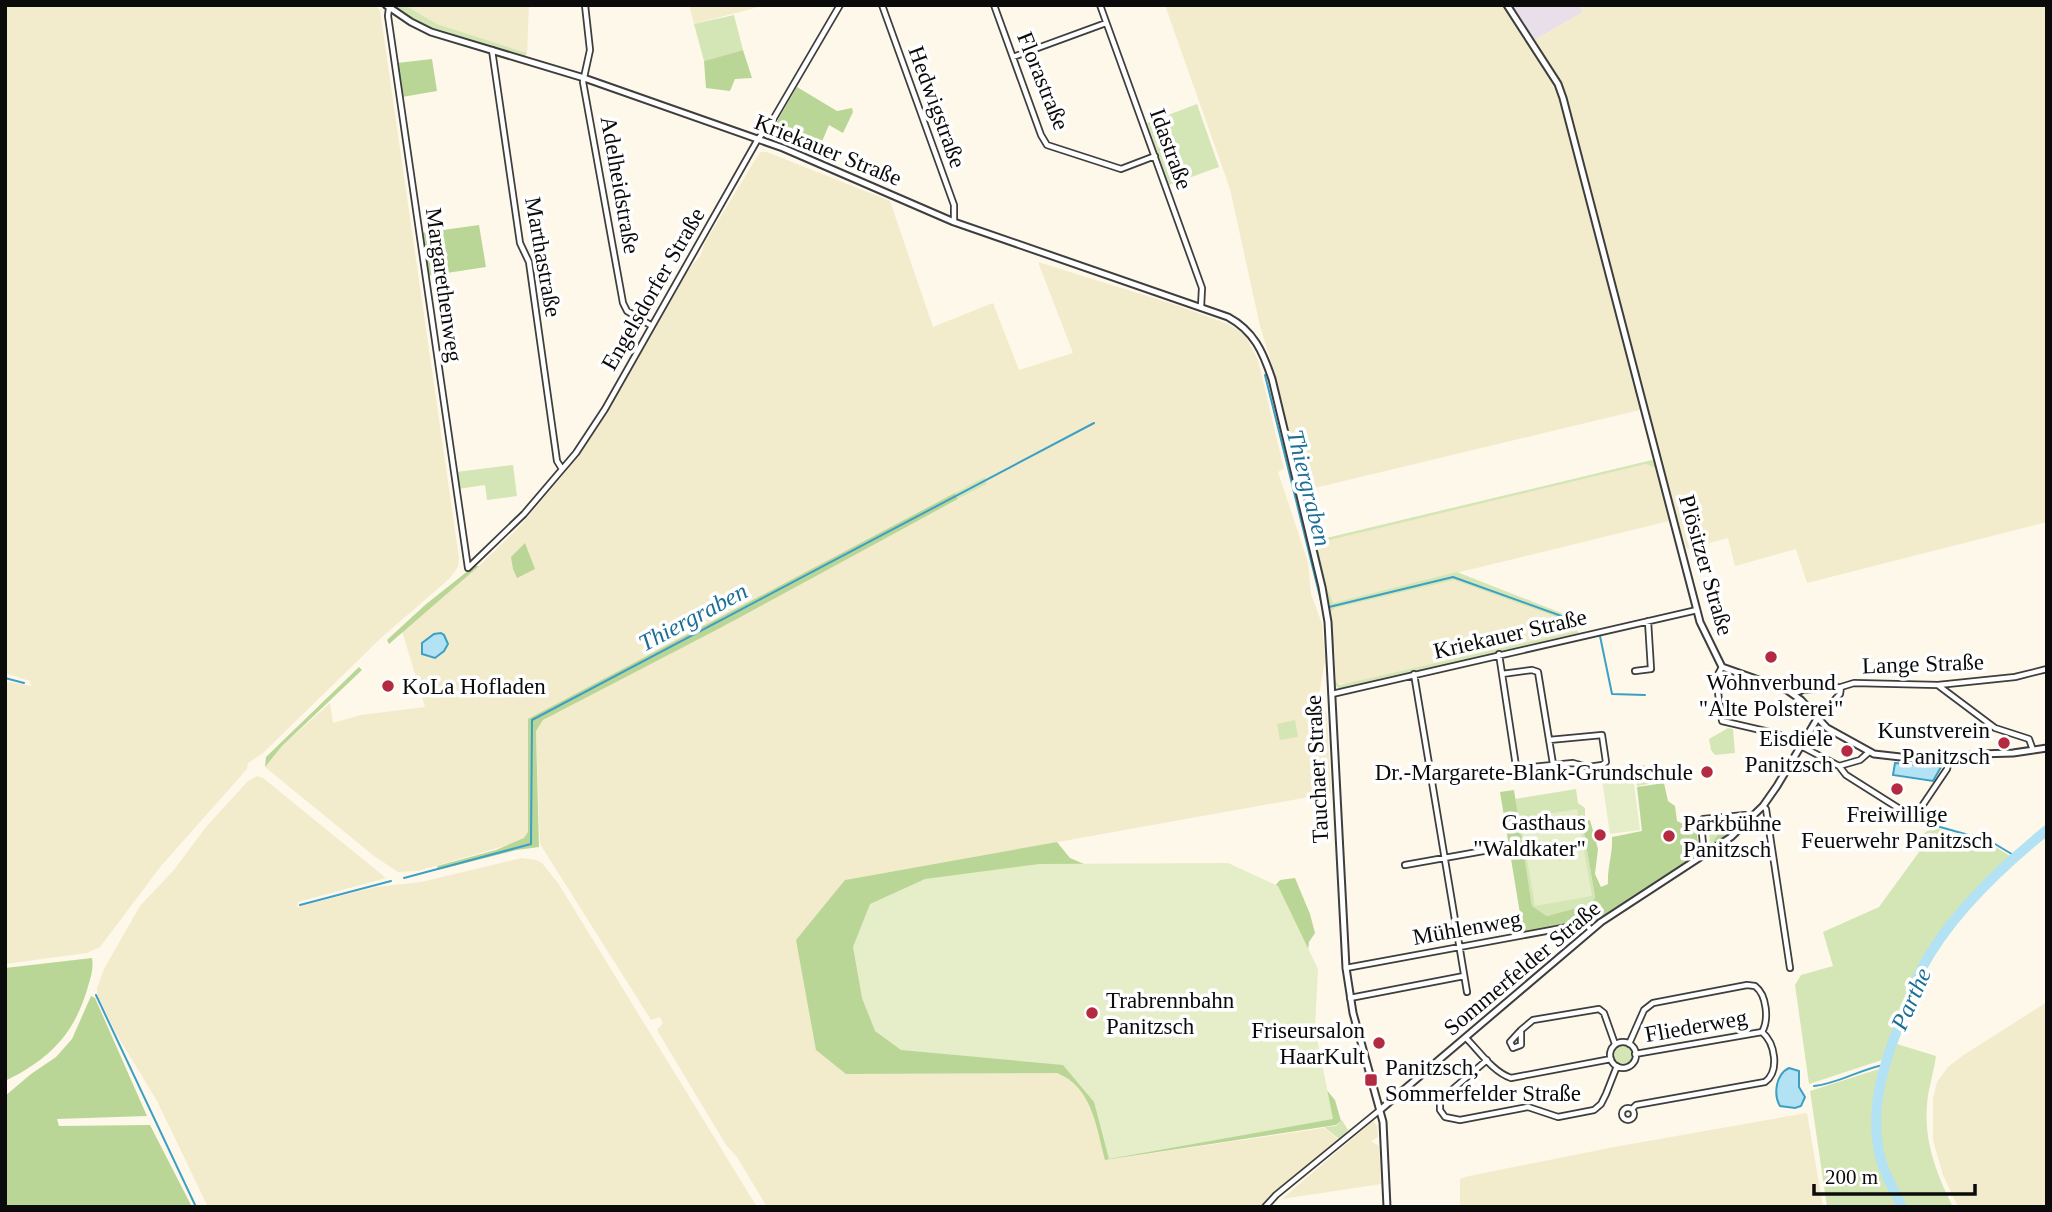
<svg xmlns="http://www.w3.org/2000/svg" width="2052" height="1212" font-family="'Times New Roman',serif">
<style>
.industrial{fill:#e8dfea}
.farmland{fill:#f2ebcc}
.green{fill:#d5e6b6}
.forest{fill:#bad696}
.pitch{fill:#e5eec8}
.water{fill:#b2e2f3;stroke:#3c9fc6;stroke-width:2}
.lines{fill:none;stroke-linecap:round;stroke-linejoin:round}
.stream{stroke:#3c9fc6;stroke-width:2}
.river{stroke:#b2e2f3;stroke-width:10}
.minor-casing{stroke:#3e3e3e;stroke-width:8}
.tertiary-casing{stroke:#3e3e3e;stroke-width:9}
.minor{stroke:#fff;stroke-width:4.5}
.tertiary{stroke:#fff;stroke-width:5}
.poi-dot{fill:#b42a41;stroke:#fff;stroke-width:2.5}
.labels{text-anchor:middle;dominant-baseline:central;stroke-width:7;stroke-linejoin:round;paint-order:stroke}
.street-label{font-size:23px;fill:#0b0b0b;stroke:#fff}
.poi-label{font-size:23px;fill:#0b0b0b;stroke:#fff;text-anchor:end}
.water-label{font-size:24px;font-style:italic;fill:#1b6f96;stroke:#fff}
</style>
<rect width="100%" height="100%" fill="#fef8ea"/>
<path class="industrial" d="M1511,5H1580L1583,12L1533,41Z"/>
<path class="farmland" d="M5,5H374L380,10L459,558L458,567L449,579L382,637L263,753L248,763L247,769L161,866L100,947L87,953L5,964V681L31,686L30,681L5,673Z
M405,5H529L527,53L437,24Z
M689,5H766L694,24Z
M1165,5H1502L1556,89L1559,87L1533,41L1583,12L1580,5H2047V522L1807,583L1796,549L1735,566L1728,538L1687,549L1657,459L1644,409L1302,491L1274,371L1260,326L1230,189Z
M760,152H767L890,201L933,327L993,303L1019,370L1073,353L1038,262L1176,305L1228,324L1245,335L1258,360L1284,469L1278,472L1308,562L1311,594L1322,624L1325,661L1319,695L1327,716L1331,793L845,880L846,1074L1057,1073L1071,1078L1090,1103L1106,1160L1324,1128L1339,1140L1263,1207H767L737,1157L726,1145L657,1030L663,1023L660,1017L651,1020L540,844L536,731L543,720L987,484L985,478L529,719L528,832L522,841L417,871L398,872L374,856L265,767L282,746L330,703L333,723L361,715L425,707L402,631L479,566L520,526L565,473L599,426L687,272L701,255L704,244Z
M1646,464L1655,468L1669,521L1333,603L1329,597L1318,548L1323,541Z
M1454,580L1576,624L1577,631L1347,684L1335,683L1334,640L1331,612L1335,608Z
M257,776L263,778L386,878L298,902L297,907L376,887L421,882L522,858L536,860L542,863L558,883L757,1207H208L157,1101L117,1035L97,994V988L104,969L140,906L173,871L206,827L248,781Z
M2047,1002V1207H1958L1943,1175L1933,1140V1099L1937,1082L1948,1067L1962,1056Z
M1807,1113L1823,1207H1460V1179L1469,1176L1614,1147Z
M1373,1121L1377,1126L1378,1137L1371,1141L1379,1146L1381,1184L1282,1199Z"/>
<path class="green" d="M390,5H405L437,24L527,53L524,58L441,33L418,23Z
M734,15L743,50L704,61L694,24Z
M1197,104L1219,167L1169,185L1147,123Z
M1652,460L1657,463L1672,521H1669L1655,468L1646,464L1321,542L1318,548L1327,588L1333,603L1457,572L1579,620L1576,624L1454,580L1335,608L1331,612L1334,640V680L1340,685L1577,631L1579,633L1341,689L1334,686L1330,622L1314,541Z
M513,465L517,496L487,500L485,485L458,489L456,472Z
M985,477L987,484L958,499L955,493Z
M1295,720L1298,737L1280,740L1277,724Z
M1728,728L1733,729L1735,753L1715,755L1711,750L1709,739Z
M1645,765L1648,784L1637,786L1634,767Z
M1576,789L1578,803L1585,808V816L1582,821L1595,897L1589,910L1576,908L1547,916L1532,906L1515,799Z
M1711,820L1712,824L1726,823L1714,840L1713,846L1707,850L1706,847L1710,846L1709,831H1704V828L1708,827V823H1704Z
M1933,827L1989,843L2012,857C1977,890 1941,926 1919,969C1904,998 1894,1030 1882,1060L1809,1084L1795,985L1801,975L1833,966L1823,932L1879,907L1919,852L1923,834Z
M1897,1044L1936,1056C1934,1072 1928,1089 1927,1105C1924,1143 1937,1174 1953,1207H1906C1897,1189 1887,1170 1881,1151C1872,1116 1883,1076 1897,1044Z
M1613 1054a10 10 0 1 1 20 0a10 10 0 1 1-20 0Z
M1879,1069L1874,1108L1877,1155L1899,1207H1827L1810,1091Z
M1342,1120L1348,1130L1336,1145L1339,1139L1324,1127L1336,1126Z"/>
<path class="forest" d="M743,50L752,78L735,79L730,91L706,88L704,61Z
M432,59L437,91L402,97L397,63Z
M797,87L837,111L852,108L853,112L843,133L829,125L815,158L783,144L780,131L775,125Z
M479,225L486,267L427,276L421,233Z
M955,493L958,499L720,628L543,720L536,731L539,847L517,850L438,870L437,866L496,850L524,838L528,832V719Z
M525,543L535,569L517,578L513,569L511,557Z
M474,566H479L389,644L387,640L425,605Z
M359,667L362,670L282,746L265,767L266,757Z
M1664,783L1668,801L1675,806L1677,821L1683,824L1696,823L1699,855L1594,923L1585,921L1523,932L1500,792L1514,790L1532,906L1547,916L1576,908L1589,910L1595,897L1582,821L1590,820L1598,849L1595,874L1601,887L1608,884C1607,868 1613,853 1612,837L1642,831L1637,787Z
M1739,822L1740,825L1713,846L1714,840L1726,823Z
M1057,842L1070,858L1091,867L1325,1088L1335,1100L1341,1121L1336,1125L1105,1160C1096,1126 1092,1087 1057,1073L846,1074L816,1050L796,940L845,880Z
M1295,878L1310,914L1315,933L1309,942L1308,950L1274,887L1280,880Z
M92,958C94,970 90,979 87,990C73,1036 48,1060 5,1081V968Z
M91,996L95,998L147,1116L57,1119L59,1126L150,1125L192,1207H5V1096L31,1074L56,1057L72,1039Z"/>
<path class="pitch" d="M1633,776L1640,830L1610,834L1602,780Z
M1577,809L1592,896L1535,906L1520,819Z
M1228,863L1278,886L1318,969L1315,1028L1333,1119L1109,1159L1094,1102L1063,1065L901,1050L875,1031L862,998L853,947L870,904L925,879L1039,864Z"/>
<path class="water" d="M441,633L444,635L448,644L444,651L435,658L422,654V643L434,634Z
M1895,763L1941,767L1933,781L1893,775Z
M1789,1068L1799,1071V1087L1805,1097L1801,1106L1795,1108L1780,1106C1773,1094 1776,1074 1789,1068Z"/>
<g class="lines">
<path class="stream" d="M1265,375L1323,609
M1329,607L1453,577L1578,622
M1600,636L1612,694L1645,695
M5,678L24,683
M1933,825L1990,841L2015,856
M404,878L531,844L532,720L1094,423
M300,905L391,881
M96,995L196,1207
M1814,1086C1838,1084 1860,1069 1884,1065"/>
<path class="river" d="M1902,1207C1893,1189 1881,1167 1878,1147C1871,1104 1884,1063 1900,1023C1908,1005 1913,985 1922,968C1950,915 2000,868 2047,830"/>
<g class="minor-casing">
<path id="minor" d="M585,5L590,50L583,82L623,303L627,311L652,326
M882,5L954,205V222
M994,5L1041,135L1047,145L1121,169L1155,156
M1100,5L1202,288L1201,307
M389,8L388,16L468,568L524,514L576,453L605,409L758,139L771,123L840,5
M492,50L520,243L529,262L557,461L562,469
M1013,57L1106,23
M1499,654L1516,766L1521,768L1573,763L1588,767L1602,765L1606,762L1602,735L1549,740
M1722,667L1716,678L1722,721L1778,734L1839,766L1860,760L1868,753
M1635,671L1651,669L1648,621
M1414,674L1467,992
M1502,674L1532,670L1538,672L1553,764
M1939,686L1995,728L2029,739L2033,750
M1332,694L1697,610
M1793,694L1803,690L1841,687
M1817,719L1840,694L1841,687L1854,683L1938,685L2015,677L2047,669
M1839,766L1846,775L1914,818L1947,769L1949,761
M1763,806L1766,809L1790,968
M1704,856L1701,822L1703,819L1745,815L1749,819
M1405,865L1489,850
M1346,968L1573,926L1586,924L1591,930
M1350,998L1464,976
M1521,1030L1533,1020L1599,1009L1604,1013L1615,1044
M1521,1030V1045L1513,1048L1510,1042Z
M1466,1038C1479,1051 1493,1072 1511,1078L1611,1059
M1610 1055a13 13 0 1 1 26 0a13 13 0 1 1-26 0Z
M1629,1044L1644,1010L1653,1003L1747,985L1755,986C1767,995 1769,1020 1762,1032
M1635,1054L1762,1032
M1487,1060L1440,1100V1110L1445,1117L1460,1120L1528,1107L1558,1117L1594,1110L1601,1104L1606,1094L1617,1066
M1622 1114a6 6 0 1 1 12 0a6 6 0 1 1-12 0Z
M1632,1109L1636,1105L1765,1082C1780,1071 1775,1043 1762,1032
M1265,1207L1276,1195L1380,1110"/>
</g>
<g class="tertiary-casing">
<path id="tertiary" d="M386,5L411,22L431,32L584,78L783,148L954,222L1228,317C1254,331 1263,352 1272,379L1322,587L1328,622L1346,968L1353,1013L1383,1122L1387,1207
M1507,5L1558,84L1563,98L1700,622L1722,667L1787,690L1801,700L1827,728L1874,754L1936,761L1978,754L2013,753L2047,748
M1380,1110L1601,922L1731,837L1763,806L1777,786L1817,719"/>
</g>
<use href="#minor" class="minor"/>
<use href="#tertiary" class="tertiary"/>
</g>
<g class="poi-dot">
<circle cx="1771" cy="657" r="7"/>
<circle cx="388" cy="686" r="7"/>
<circle cx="2004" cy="743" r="7"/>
<circle cx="1847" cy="751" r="7"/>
<circle cx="1707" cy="772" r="7"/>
<circle cx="1897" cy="789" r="7"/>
<circle cx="1600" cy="835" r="7"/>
<circle cx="1669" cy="836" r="7"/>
<circle cx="1092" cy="1013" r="7"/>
<circle cx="1379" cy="1043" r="7"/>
<rect x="1364" y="1073" width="14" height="14" rx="3.5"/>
</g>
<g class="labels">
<g class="street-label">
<text transform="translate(1043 81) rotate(68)">Florastraße</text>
<text transform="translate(937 107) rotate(70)">Hedwigstraße</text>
<text transform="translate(1171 149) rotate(70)">Idastraße</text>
<text transform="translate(828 150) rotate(22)">Kriekauer Straße</text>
<text transform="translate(620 185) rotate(80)">Adelheidstraße</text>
<text transform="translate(543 257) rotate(80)">Marthastraße</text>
<text transform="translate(444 285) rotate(82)">Margarethenweg</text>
<text transform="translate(653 289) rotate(-60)">Engelsdorfer Straße</text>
<text transform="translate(1706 565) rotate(74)">Plösitzer Straße</text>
<text transform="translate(1510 634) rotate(-13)">Kriekauer Straße</text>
<text transform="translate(1923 664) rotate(-2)">Lange Straße</text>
<text transform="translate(1317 769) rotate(-93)">Tauchaer Straße</text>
<text transform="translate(1467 928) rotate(-10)">Mühlenweg</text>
<text transform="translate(1522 968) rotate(-40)">Sommerfelder Straße</text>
<text transform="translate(1696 1026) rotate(-10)">Fliederweg</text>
</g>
<g class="poi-label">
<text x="1771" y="682" text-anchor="middle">Wohnverbund<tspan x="1771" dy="26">"Alte Polsterei"</tspan></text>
<text x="402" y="686" text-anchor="start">KoLa Hofladen</text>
<text x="1990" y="730">Kunstverein<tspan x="1990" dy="26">Panitzsch</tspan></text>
<text x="1833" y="738">Eisdiele<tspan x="1833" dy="26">Panitzsch</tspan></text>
<text x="1693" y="772">Dr.-Margarete-Blank-Grundschule</text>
<text x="1897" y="814" text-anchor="middle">Freiwillige<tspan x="1897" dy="26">Feuerwehr Panitzsch</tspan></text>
<text x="1586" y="822">Gasthaus<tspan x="1586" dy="26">"Waldkater"</tspan></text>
<text x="1683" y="823" text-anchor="start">Parkbühne<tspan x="1683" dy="26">Panitzsch</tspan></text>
<text x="1106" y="1000" text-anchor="start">Trabrennbahn<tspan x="1106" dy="26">Panitzsch</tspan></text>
<text x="1365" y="1030">Friseursalon<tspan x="1365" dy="26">HaarKult</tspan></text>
<text x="1385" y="1067" text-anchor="start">Panitzsch,<tspan x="1385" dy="26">Sommerfelder Straße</tspan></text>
</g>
<g class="water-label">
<text transform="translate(1309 488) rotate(76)">Thiergraben</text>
<text transform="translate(693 617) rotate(-28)">Thiergraben</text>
<text transform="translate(1911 999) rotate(-66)">Parthe</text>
</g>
</g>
<rect width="2052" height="1212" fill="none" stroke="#0b0b0b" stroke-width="14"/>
<path d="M1814 1184v10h161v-10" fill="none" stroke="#0b0b0b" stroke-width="3.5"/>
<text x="1825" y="1184" font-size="21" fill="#0b0b0b" stroke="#ffffff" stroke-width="5" paint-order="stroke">200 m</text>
</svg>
